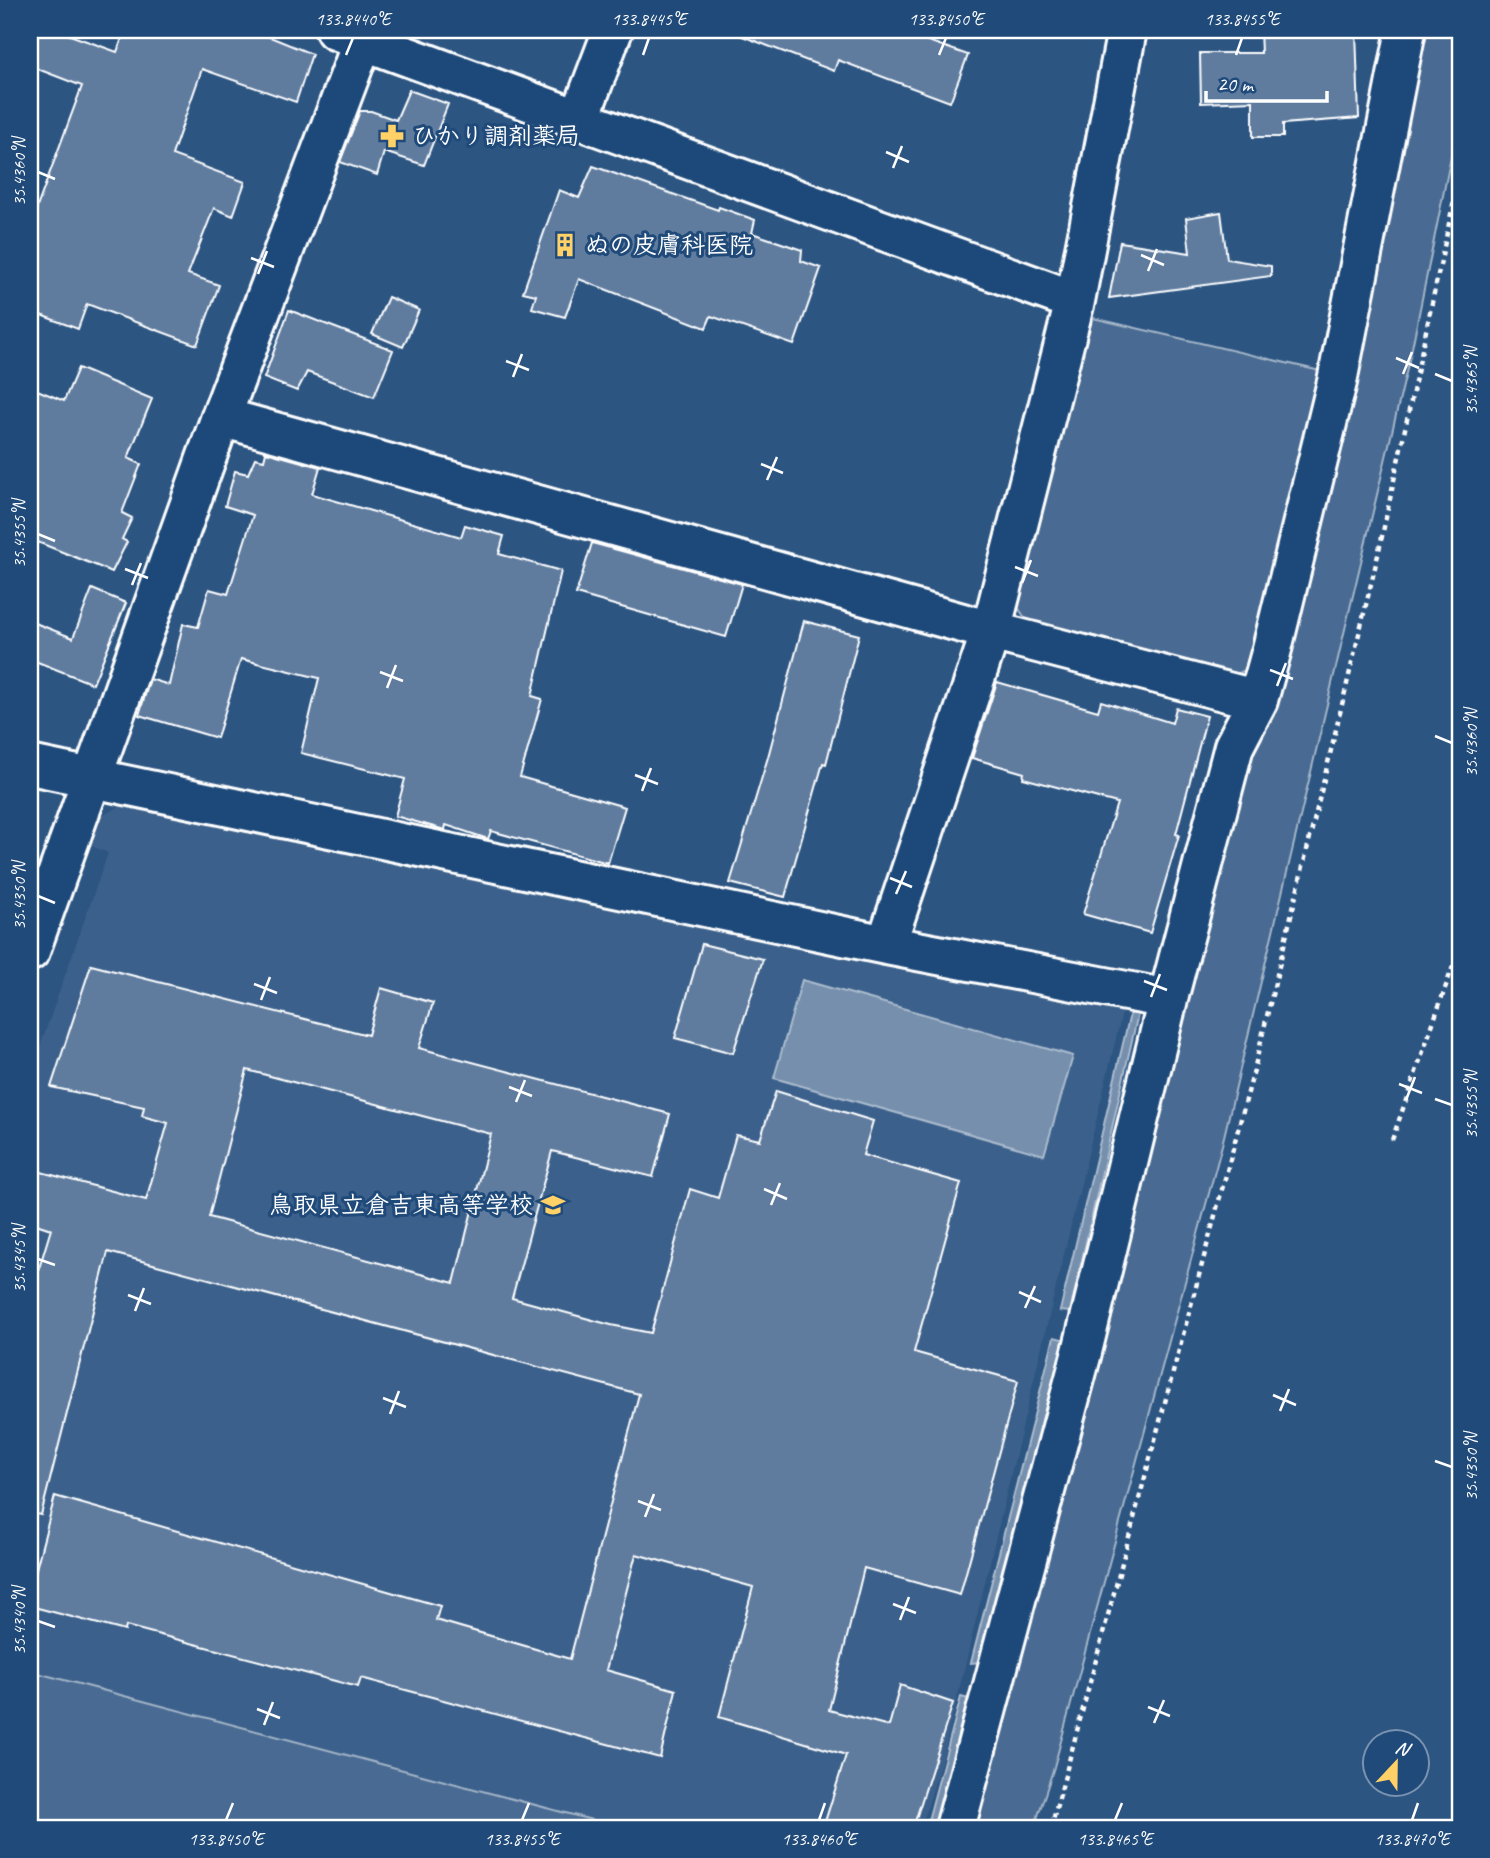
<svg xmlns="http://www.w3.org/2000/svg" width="1490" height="1858" font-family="Caveat,'Klee One',sans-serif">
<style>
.built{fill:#3b618b}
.green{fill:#486b92;stroke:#a4b5c8;stroke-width:2}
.water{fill:#748fad;stroke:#acbcce;stroke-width:2}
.building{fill:#5e7c9f;stroke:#fff;stroke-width:2;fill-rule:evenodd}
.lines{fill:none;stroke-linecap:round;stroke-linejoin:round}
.street-casing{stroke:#fff;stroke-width:44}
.path{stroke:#fff;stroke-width:4.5;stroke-dasharray:5 5;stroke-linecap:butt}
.street{stroke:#1f4a7a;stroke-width:38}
.ticks{fill:none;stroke:#fff;stroke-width:2.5}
.labels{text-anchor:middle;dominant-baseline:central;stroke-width:6;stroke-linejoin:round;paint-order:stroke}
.poi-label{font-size:24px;font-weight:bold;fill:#fff;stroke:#1f4a7a;text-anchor:start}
.neatline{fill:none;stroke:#fff;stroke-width:2.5}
.ticks-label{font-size:18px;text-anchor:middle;fill:#fff}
</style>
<rect width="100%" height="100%" fill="#2c5582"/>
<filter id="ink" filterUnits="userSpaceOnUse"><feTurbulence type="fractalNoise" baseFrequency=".0143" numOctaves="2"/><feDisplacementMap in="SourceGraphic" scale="14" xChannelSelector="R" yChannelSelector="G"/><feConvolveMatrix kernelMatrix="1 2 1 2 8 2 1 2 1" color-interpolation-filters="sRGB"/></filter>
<g filter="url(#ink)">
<path class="built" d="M126,803L1123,1009L944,1753L921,1828H30V1075L108,853L87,844L94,820Z"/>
<path class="green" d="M1415,30H1460V112L1412,348L1222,1145L1054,1767L1034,1828H974L1032,1614Z
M1093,318L1329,373L1256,665L1230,677L1028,622L1012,599L1056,431Z
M30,1671L622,1828H30Z"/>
<path class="water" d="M802,980L1073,1056L1044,1155L774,1078Z
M1130,1014H1138L1070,1312L1060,1311Z
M1054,1337L1066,1340L982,1662L971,1663Z
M961,1697L973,1700L938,1828H926Z"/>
<path class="building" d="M30,30H56L117,52L125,30H253L312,54L296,102L202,69L172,155L245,182L233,216L214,208L188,274L219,285L197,345L87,304L78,329L30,311V226L82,86L30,66Z
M735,30H897L968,55L950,102L838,60L834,71L734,33Z
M1260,30H1356L1359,118L1283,124V137H1253V101L1201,103L1200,53H1261Z
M409,90L448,104L424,165L384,152L377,175L340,162L360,111H371L396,120Z
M593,166L718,210L719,207L755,220L752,233L802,250L801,261L821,268L794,345L711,316L706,328L579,279L565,317L532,308L536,295L523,292L559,190L579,198Z
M1221,212L1227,259L1271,266V276L1109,298L1120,242L1190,253L1186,218Z
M388,297L419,310L403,347L372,334Z
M289,310L393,350L374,397L307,372L297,391L264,378Z
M78,368L152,399L128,458L141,464L122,513L132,518L122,539L127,542L112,572L30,539V387L64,401Z
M266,452L320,467L312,494L461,537L465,525L504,536L499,554L561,571L532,696L542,699L520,777L625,807L608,863L491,831L488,839L446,825L445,830L395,816L405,779L301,753L319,678L241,659L217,738L139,715L150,679L169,685L183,624L198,627L209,589L228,594L253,515L225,506L235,471L248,474L255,458L264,460Z
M592,543L742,584L726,637L576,594Z
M92,589L126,603L93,684L30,659V621L73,638Z
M804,621L859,635L826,764L823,763L785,897L730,883L768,757Z
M997,682L1098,711L1101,701L1172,723L1176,708L1207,716L1176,834L1179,835L1150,933L1083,914L1117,803L1023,778L1024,773L972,758Z
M702,944L763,959L733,1053L675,1038Z
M91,965L368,1035L381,988L433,1003L419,1048L670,1114L653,1177L552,1151L512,1298L611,1325L651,1333L690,1189L718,1198L736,1135L760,1140L776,1091L873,1121L863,1155L961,1183L914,1352L1018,1381L960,1595L864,1568L829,1710L889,1726L900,1685L953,1703L913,1828H823L846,1755L719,1717L753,1587L636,1554L606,1670L676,1690L660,1758L361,1678L358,1687L126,1626L125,1631L30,1606V1592L55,1496L440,1606L436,1620L570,1659L639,1394L108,1252L41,1515L30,1513V1298L51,1229L30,1222V1169L146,1200L168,1123L142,1116L144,1107L51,1087ZM247,1070L491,1134L454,1283L209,1217Z"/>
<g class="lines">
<g class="street-casing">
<path id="street" d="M335,30L1075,301
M580,117L613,30
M221,417L991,631L1258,700
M30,765L886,945L1168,999
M886,945L991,631L1075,301L1127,30
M30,951L221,417L367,30
M955,1828L1081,1356L1168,999L1234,746L1258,700L1272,649L1337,382L1406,30"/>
</g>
<path class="path" d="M1392,1140L1460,946
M1051,1828L1254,1070L1378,555L1460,172"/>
<use href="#street" class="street"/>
</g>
</g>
<path class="ticks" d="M346,55L353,38M643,55L649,38M939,55L946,38M1236,55L1242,38M886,152L909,162M893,168L902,146M38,172L55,179M1141,255L1164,265M251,258L274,267M1148,271L1157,249M258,274L267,251M1396,358L1419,368M506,361L529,370M1403,374L1412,352M1435,374L1452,381M513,377L522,354M761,464L783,473M767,480L777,457M38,534L55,541M1015,567L1038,576M125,569L148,578M1022,583L1031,560M132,585L141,563M1270,670L1293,679M380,672L403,681M1277,686L1286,663M387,688L396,665M1435,736L1452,743M635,775L658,784M642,791L651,768M890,878L912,887M896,894L906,871M38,896L55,903M1144,981L1167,990M254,984L277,993M1151,997L1160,974M261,1000L270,977M1399,1084L1422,1093M509,1087L532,1096M1435,1099L1452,1105M1406,1100L1415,1077M516,1102L525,1080M764,1189L787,1199M771,1205L780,1183M38,1259L55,1265M1019,1292L1041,1302M128,1295L151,1304M1025,1308L1035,1286M135,1311L144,1288M1273,1395L1296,1405M383,1398L406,1407M1280,1411L1289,1389M390,1414L399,1391M1435,1461L1452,1467M638,1501L661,1510M645,1517L654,1494M893,1604L916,1613M900,1620L909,1597M38,1621L55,1627M1148,1707L1170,1716M257,1709L280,1718M1154,1723L1164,1700M264,1725L273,1702M226,1820L233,1803M522,1820L529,1803M819,1820L825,1803M1115,1820L1122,1803M1412,1820L1418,1803"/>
<defs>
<g id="pharmacy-bare" transform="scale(1.89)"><path d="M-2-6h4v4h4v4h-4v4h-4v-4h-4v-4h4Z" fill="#ffd166" stroke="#1f4a7a" stroke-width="2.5" paint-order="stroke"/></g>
<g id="building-bare" transform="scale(1.89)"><path d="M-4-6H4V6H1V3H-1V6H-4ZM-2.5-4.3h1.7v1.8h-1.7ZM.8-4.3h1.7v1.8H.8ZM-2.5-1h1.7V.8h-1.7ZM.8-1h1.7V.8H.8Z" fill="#ffd166" stroke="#1f4a7a" stroke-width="2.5" paint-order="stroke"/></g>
<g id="school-bare" transform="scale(1.89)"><path d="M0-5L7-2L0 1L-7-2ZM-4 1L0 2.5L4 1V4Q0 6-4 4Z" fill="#ffd166" stroke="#1f4a7a" stroke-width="2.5" paint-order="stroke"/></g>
</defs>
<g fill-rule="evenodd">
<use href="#pharmacy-bare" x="392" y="136"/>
<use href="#building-bare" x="565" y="245"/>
<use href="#school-bare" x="553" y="1205"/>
</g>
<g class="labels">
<g class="poi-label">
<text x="412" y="136">ひかり調剤薬局</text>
<text x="585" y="245">ぬの皮膚科医院</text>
<text x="533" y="1205" text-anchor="end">鳥取県立倉吉東高等学校</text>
</g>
</g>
<rect width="1490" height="1858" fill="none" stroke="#1f4a7a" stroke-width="77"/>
<g transform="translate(1396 1763) rotate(22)"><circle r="33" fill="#1f4a7a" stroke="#7992af" stroke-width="2"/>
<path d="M0-5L12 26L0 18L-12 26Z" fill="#ffd166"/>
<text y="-10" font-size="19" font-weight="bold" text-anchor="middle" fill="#ffffff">N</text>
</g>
<path d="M1206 91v10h121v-10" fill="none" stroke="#ffffff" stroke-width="3.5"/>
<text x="1217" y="91" font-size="21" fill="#ffffff" stroke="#1f4a7a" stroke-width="5" paint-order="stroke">20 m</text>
<rect x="38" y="38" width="1414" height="1782" class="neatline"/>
<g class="ticks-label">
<text x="353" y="25">133.8440°E</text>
<text x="649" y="25">133.8445°E</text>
<text x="946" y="25">133.8450°E</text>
<text x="1242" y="25">133.8455°E</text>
<text transform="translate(19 172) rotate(-90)" y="6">35.4360°N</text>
<text transform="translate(1471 381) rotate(-90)" y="6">35.4365°N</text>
<text transform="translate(19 534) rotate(-90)" y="6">35.4355°N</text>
<text transform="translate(1471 743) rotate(-90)" y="6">35.4360°N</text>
<text transform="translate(19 896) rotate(-90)" y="6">35.4350°N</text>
<text transform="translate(1471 1105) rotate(-90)" y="6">35.4355°N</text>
<text transform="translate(19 1259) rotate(-90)" y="6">35.4345°N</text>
<text transform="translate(1471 1467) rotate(-90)" y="6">35.4350°N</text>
<text transform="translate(19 1621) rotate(-90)" y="6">35.4340°N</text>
<text x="226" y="1845">133.8450°E</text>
<text x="522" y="1845">133.8455°E</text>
<text x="819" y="1845">133.8460°E</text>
<text x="1115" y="1845">133.8465°E</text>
<text x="1412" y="1845">133.8470°E</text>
</g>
</svg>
